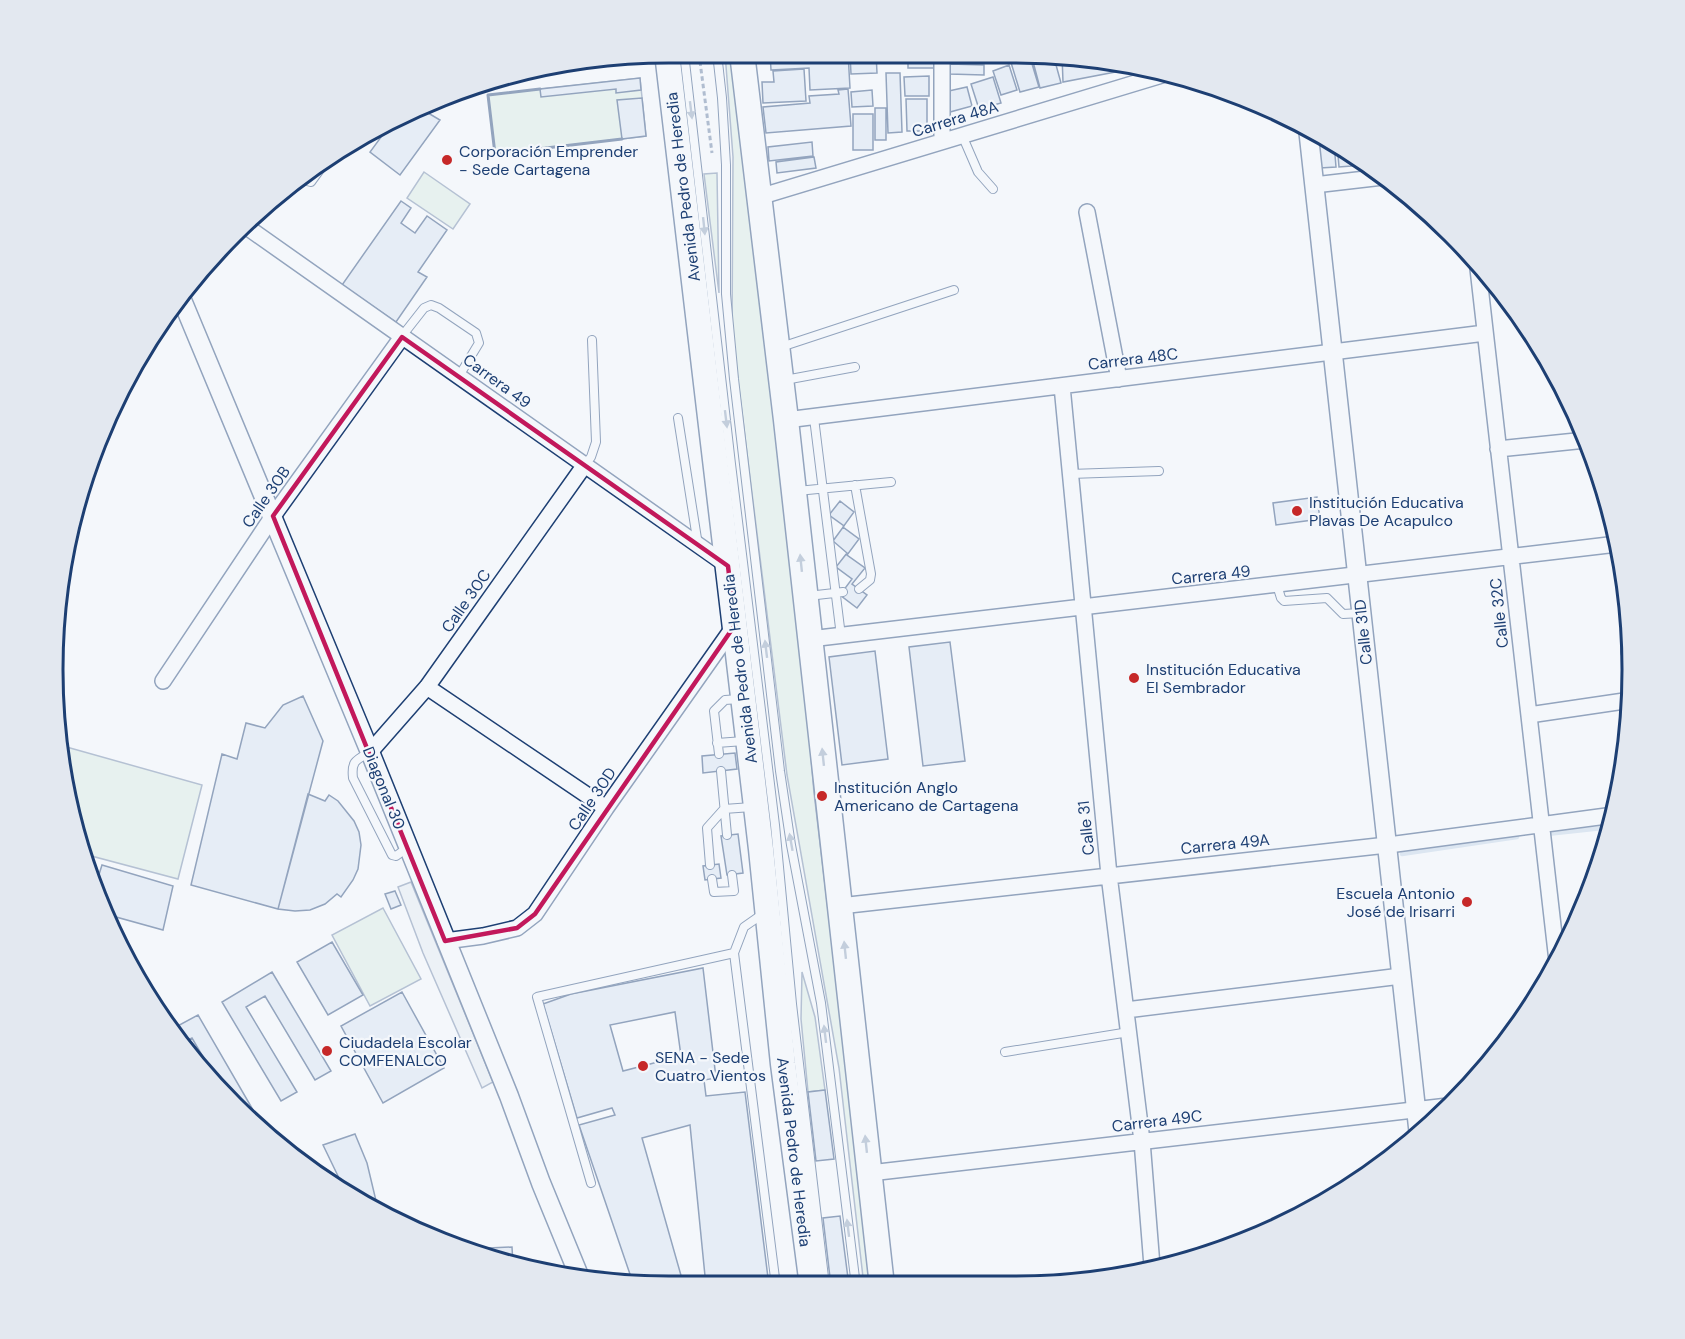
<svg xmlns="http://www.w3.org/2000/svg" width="1685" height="1339" font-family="'DM Sans',sans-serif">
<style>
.green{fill:#d7e8df;stroke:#687fa3;stroke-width:1.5}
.parking{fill:#e3e8f0;stroke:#687fa3;stroke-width:1.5}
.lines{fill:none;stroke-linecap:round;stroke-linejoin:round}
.stream{stroke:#bed0e5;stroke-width:4.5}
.building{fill:#d5e0f0;stroke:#1d3f73;stroke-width:1.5;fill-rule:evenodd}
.service-casing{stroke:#1d3f73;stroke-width:10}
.minor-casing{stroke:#1d3f73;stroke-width:18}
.tertiary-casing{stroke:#1d3f73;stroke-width:21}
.trunk-casing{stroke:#1d3f73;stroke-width:27}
.path{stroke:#5e769c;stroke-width:3;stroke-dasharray:4.5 3;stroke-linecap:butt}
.service{stroke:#f4f7fb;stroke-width:8}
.minor{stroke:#f4f7fb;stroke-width:15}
.tertiary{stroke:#f4f7fb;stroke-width:18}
.trunk{stroke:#f4f7fb;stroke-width:24}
.wall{stroke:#1d3f73;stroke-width:3}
.oneway{fill:#889bb7}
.marked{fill:none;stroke:#c2185b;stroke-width:4.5;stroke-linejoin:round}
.poi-dot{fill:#c62828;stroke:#f4f7fb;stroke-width:2}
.labels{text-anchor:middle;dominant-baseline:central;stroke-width:4.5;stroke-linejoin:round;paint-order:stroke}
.street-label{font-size:16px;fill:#1d3f73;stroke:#f4f7fb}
.poi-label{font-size:16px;fill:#1d3f73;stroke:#f4f7fb;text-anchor:start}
.rim{fill:none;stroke:#1d3f73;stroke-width:3}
</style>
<rect width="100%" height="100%" fill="#f4f7fb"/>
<path class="green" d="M725,53H734L800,623L814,793L873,1286H864L839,1068L787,775L732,332L733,157Z
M640,78L646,136L495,154L488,95Z
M424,172L470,204L453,229L407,198Z
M717,173L719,293L704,174Z
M63,746L202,785L178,879L84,854L73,829Z
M383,908L421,979L370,1006L332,935Z
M802,972L815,1017L825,1090L808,1092L801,1019Z"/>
<path class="parking" d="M411,882L493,1082L482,1088L423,953L398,887Z"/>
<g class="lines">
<path class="stream" d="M1547,834L1612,827
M1402,854L1517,837"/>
</g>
<path class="building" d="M770,53H848L850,88L810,90L809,68L771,70Z
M850,53H876L877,73L851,74Z
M908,53H937V68H908Z
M950,54L988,55L987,63L950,62Z
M1017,54H1029L1039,87L1020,92L1009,56Z
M1031,54H1053L1061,83L1040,88Z
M1062,55L1131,69L1063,82Z
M949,64L984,65V75L949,74Z
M1009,65L1017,90L1001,95L993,71Z
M804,69L806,101L763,103L762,82H774L773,71Z
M886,73H900L902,132L888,133Z
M929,76V96H905L904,77Z
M993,77L1001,103L979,109L971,84Z
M640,78L641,90L616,93V89L541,97L540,89Z
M967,87L972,106L950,112L944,92Z
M848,89L851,126L766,133L763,107L810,103L809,96L839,94L838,90Z
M872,90L873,106L852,107L851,92Z
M642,98L646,136L622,139L617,100Z
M906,99H927V131H907Z
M875,108H886V140H875Z
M423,110L440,120L400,175L370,152L392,122Z
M853,114H873V150H853Z
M1317,132L1334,143L1336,167L1320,168Z
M812,142L813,156L769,161L768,147Z
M1337,144L1350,153L1351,166L1339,167Z
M1351,155L1362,162V165L1352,166Z
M814,157L816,168L777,173L776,162Z
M401,201L411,208L401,223L415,233L427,216L447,230L418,272L427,277L396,322L342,285Z
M1317,497L1320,519L1276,525L1273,503Z
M840,501L854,512L843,527L859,539L847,555L865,568L852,584L867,595L857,608L840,595L852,579L836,567L847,553L833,541L844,526L829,515Z
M950,642L965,761L923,766L909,647Z
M875,651L888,759L842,765L829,657Z
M303,696L323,741L278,909L191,885L222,754L237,759L246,723L265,728L283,705Z
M735,753L737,769L703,773L702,756Z
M308,794L325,801L329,795L338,801L354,821L359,832L361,845L358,869L353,880L341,897L337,894L325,904L310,910L295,911L278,909Z
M738,834L743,873L727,875L721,836Z
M719,864L721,878L705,880L703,866Z
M102,865L173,886L163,930L109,915L96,884Z
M395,891L401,905L391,909L385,894Z
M332,942L363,995L328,1015L297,962Z
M703,968L716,1078L704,1080L706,1096L745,1092L769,1286H706L690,1125L642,1138L684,1286L633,1283L579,1125L615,1115L612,1108L577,1118L543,1004L571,994ZM675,1012L681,1056L623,1071L610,1025Z
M272,972L331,1071L315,1080L265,996L246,1007L297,1092L281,1101L222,1002Z
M402,992L444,1068L383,1103L341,1026Z
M198,1015L256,1115L252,1117L223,1091L192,1038L182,1043L172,1029Z
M825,1090L834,1159L816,1161L808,1092Z
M355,1134L367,1163L378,1209L341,1190L338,1176L323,1145Z
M840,1216L849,1286H831L823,1218Z
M512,1247L513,1264L466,1249Z"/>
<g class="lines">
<g class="service-casing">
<path id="service" d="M684,53L731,464L775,825L792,1004L825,1286
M717,53L722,98L726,165V294L734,379L780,771L791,845L821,1003L856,1286
M962,135L978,172L993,189
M303,180L311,182L324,164
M402,336L424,308L431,305L439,308L476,333L479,343L459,376
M781,347L954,290
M785,380L855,367
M678,418L698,545
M814,418L841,636
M584,466L591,457L596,442L592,340
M1070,474L1159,471
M855,485L871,574L870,580L859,589
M797,491L891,482
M1277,585L1281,598L1284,601L1327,598L1343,614L1361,613
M808,596L843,592
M717,743L744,741
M370,752C356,760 351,761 353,778L392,855L396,856L407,848
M719,754L714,711L725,700L739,699
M721,771L727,835
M710,865L707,828L724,809L752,807
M712,879L714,892L734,891L732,875
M764,913L744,927L734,953L776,1286
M1005,1052L1129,1032
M591,1183L537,997L734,953"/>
</g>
<g class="minor-casing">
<path id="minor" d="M942,141V53
M1314,185L1383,177
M759,197L1162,75
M1087,212L1119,379
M244,225L728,566
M1477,260L1557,961
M1062,386L1109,875L1142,1141L1152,1266
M786,420L1485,333
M1498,449L1586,440
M810,639L1617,544
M1629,644V652
M163,681L273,516L402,337
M427,687L606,808
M1529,715L1631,700
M370,752L427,687L584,466
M840,906L1396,844L1614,815
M445,941L483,936L517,928L535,914L606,808L735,625
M1126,1010L1401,976
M870,1173L1448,1106"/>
</g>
<g class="tertiary-casing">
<path id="tertiary" d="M1308,128L1419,1136
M182,300L370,752L509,1096L541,1183L580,1278"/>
</g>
<g class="trunk-casing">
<path id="trunk" d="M667,53L761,849L783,1064L812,1286
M742,53L786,420L882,1286"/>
</g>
<path class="path" d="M699,54L712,153"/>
<use href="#service" class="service"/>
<use href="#minor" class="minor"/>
<use href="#tertiary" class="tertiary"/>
<use href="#trunk" class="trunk"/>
<path class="wall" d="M540,89L488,95L495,154L622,139"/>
</g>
<defs><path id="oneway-solid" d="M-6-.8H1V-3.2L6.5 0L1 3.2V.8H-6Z" transform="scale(1.5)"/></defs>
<g class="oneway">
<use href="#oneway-solid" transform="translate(691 110) rotate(83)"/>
<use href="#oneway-solid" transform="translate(704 226) rotate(84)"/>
<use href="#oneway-solid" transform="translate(726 419) rotate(83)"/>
<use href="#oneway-solid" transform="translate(801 563) rotate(-96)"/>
<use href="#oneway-solid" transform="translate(766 649) rotate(-97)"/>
<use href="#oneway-solid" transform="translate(823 757) rotate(-96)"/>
<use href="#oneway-solid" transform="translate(791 842) rotate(-100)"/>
<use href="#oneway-solid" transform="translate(845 950) rotate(-96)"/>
<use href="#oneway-solid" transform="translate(825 1034) rotate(-97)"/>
<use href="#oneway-solid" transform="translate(866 1144) rotate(-96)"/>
<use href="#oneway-solid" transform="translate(848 1228) rotate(-97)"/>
</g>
<path d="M0 0H1685V1339H0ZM402,337L728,566L735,625L535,914L517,928L445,941L273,516Z" fill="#f4f7fb" fill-opacity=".55" fill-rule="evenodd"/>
<path class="marked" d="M402,337L728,566L735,625L535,914L517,928L445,941L273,516Z"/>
<g class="poi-dot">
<circle cx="447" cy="160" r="6"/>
<circle cx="1297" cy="511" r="6"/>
<circle cx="1134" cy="678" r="6"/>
<circle cx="822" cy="796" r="6"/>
<circle cx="1467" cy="902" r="6"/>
<circle cx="327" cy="1051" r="6"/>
<circle cx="643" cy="1066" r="6"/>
</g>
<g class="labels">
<g class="street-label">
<text transform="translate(955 119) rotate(-17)">Carrera 48A</text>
<text transform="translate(683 187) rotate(-97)">Avenida Pedro de Heredia</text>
<text transform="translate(1133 359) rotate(-7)">Carrera 48C</text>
<text transform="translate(497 381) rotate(36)">Carrera 49</text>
<text transform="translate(266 497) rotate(-55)">Calle 30B</text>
<text transform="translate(1211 575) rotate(-6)">Carrera 49</text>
<text transform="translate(466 601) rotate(-55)">Calle 30C</text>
<text transform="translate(1499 613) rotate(-96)">Calle 32C</text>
<text transform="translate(1363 632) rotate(-96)">Calle 31D</text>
<text transform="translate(740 669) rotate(-97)">Avenida Pedro de Heredia</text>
<text transform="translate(384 788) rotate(68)">Diagonal 30</text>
<text transform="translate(592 799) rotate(-56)">Calle 30D</text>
<text transform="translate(1086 828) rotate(-96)">Calle 31</text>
<text transform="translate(1225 844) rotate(-6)">Carrera 49A</text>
<text transform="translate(1157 1121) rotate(-7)">Carrera 49C</text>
<text transform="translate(794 1152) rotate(83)">Avenida Pedro de Heredia</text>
</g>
<g class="poi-label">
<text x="459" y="151">Corporación Emprender<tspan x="459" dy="18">- Sede Cartagena</tspan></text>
<text x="1309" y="502">Institución Educativa<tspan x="1309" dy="18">Plavas De Acapulco</tspan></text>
<text x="1146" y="669">Institución Educativa<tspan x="1146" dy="18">El Sembrador</tspan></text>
<text x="834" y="787">Institución Anglo<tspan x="834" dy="18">Americano de Cartagena</tspan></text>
<text x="1455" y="893" text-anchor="end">Escuela Antonio<tspan x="1455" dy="18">José de Irisarri</tspan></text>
<text x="339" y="1042">Ciudadela Escolar<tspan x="339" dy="18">COMFENALCO</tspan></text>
<text x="655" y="1057">SENA - Sede<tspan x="655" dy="18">Cuatro Vientos</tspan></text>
</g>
</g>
<path d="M0 0H1685V1339H0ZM669 63H1016A606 606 0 0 1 1622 669V670A606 606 0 0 1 1016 1276H669A606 606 0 0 1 63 670V669A606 606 0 0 1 669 63Z" fill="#e3e8f0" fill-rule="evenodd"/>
<path class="rim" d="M669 63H1016A606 606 0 0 1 1622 669V670A606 606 0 0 1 1016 1276H669A606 606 0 0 1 63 670V669A606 606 0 0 1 669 63Z"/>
</svg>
